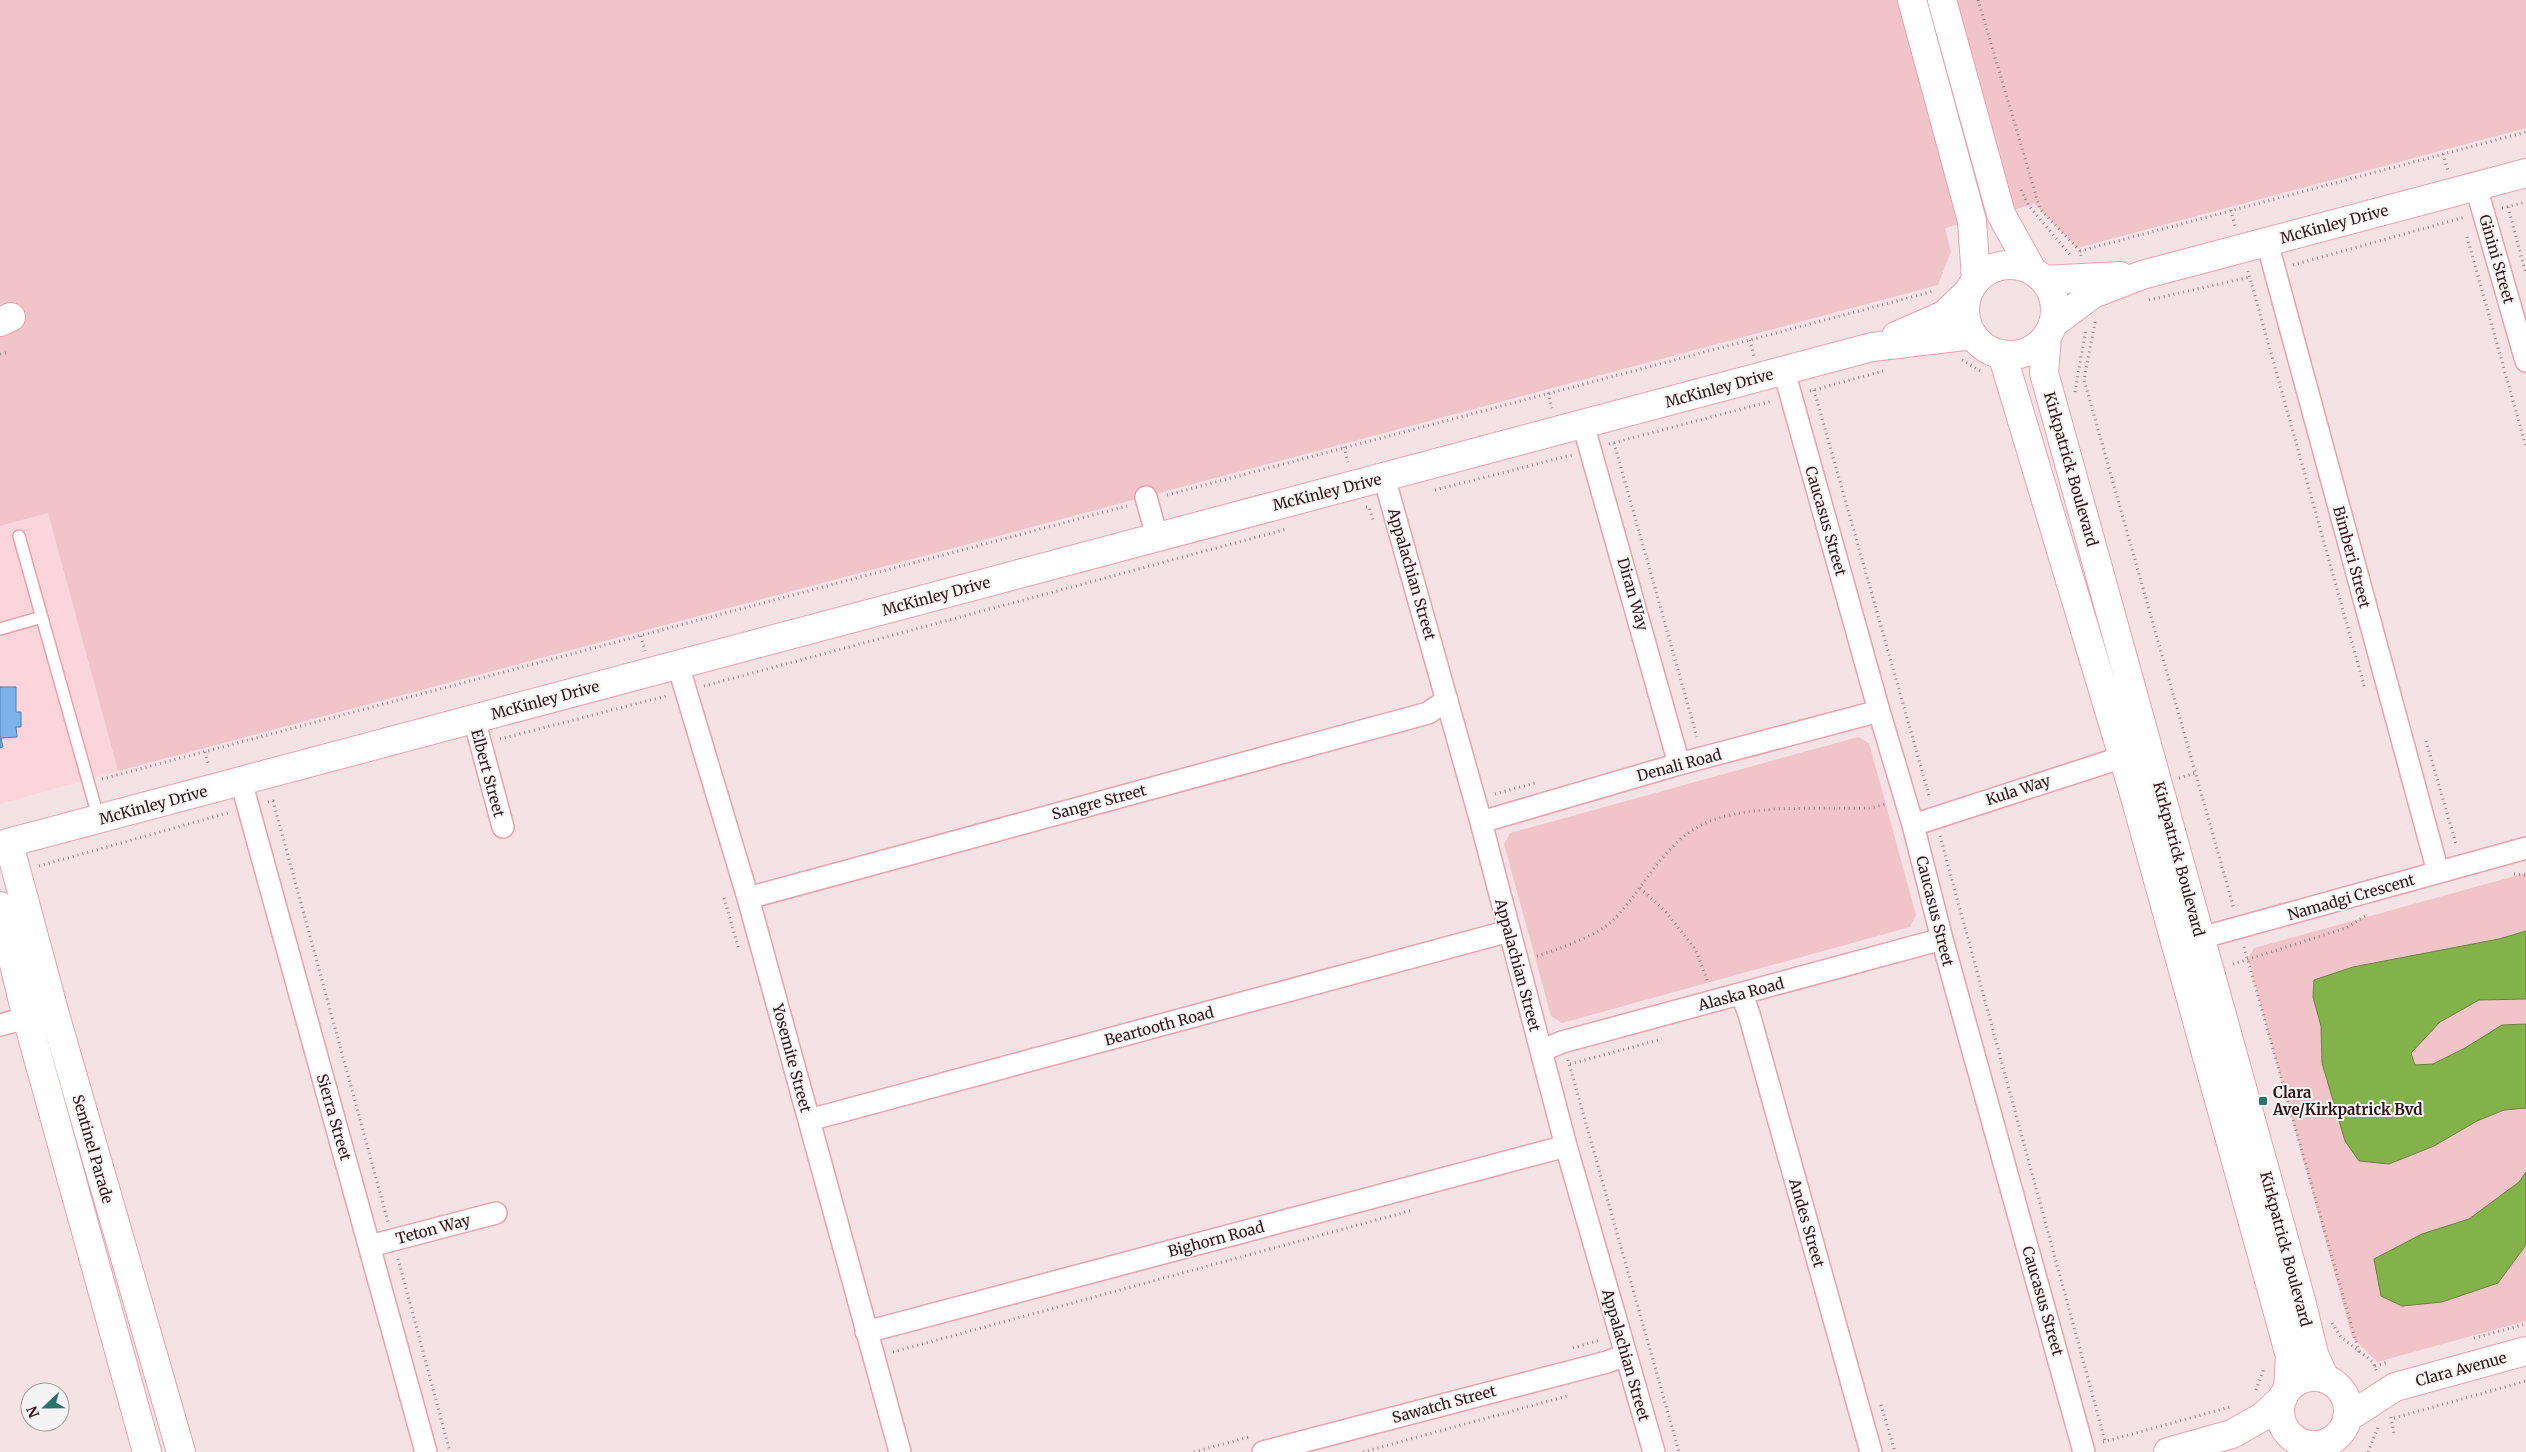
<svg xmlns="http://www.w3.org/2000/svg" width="2526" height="1452" font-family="Merriweather,serif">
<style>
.built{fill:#fbd5da}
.green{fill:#f1c4c9}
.water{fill:#83b24b;stroke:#6b833d}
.building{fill:#7eb3e9;stroke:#4c80b3}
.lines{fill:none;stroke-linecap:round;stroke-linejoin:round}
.lane-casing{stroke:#ef9fab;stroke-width:14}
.street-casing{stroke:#ef9fab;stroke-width:24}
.secondary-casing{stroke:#ef9fab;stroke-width:30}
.path{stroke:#998285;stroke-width:3;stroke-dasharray:1 4;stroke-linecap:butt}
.lane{stroke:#fff;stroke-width:11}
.street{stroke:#fff;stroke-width:21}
.secondary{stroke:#fff;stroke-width:28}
.poi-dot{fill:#29726e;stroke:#f4f4f4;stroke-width:2}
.labels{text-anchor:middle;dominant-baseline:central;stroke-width:4;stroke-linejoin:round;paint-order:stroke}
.street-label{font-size:15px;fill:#33161b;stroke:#f4f4f4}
.poi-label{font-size:15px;font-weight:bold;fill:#33161b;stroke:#f4f4f4;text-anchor:start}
</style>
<rect width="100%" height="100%" fill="#f4e2e4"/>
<path class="built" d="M48,513L118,771L0,804V526Z"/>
<path class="green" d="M0,0H2526V128L2077,248L2035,204L1945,228L1951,252L1938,285L118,771L48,513L0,526Z
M1858,737L1869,743L1916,915L1910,927L1562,1023L1551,1016L1504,844L1510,833Z
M2526,873V1321L2377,1362L2352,1337L2248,959L2254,948Z"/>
<path class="water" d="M2526,931V999L2479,1000L2440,1022L2411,1053L2415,1065L2433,1064L2465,1048L2502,1025L2526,1024V1108L2504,1110L2477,1121L2434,1146L2389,1164L2359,1161L2345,1141L2322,1063L2321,1026L2313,997L2314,980L2353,967L2499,939Z
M2526,1172V1245L2498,1283L2442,1302L2402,1306L2381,1296L2374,1259L2422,1234L2469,1219L2519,1182Z"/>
<path class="building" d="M0,687H16V712H21V727H16L17,737L1,738L3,747L0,748Z"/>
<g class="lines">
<g class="lane-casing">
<path id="lane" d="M19,536L99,820
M0,629L42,617"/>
</g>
<g class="street-casing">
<path id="street" d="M2476,187L2526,361
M2267,242L2438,872
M1784,371L1879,711L1913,825L1942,939L2084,1452
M1583,424L1679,764
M1384,477L1481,822L1566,1146L1654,1452
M1146,497L1157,537
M678,665L748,898L900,1452
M474,719L503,827
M241,781L426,1452
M1481,822L1679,764L1879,711
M1913,825L2123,757
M748,898L1428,713L1447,700
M2186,942L2526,848
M1742,995L1749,1014L1871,1452
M0,1025L41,1014
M1541,1051L1562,1042L1942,939
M809,1120L1509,931
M370,1246L496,1213
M866,1332L1566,1146
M1263,1452L1607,1362L1625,1355"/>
</g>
<g class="secondary-casing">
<path id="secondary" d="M1912,0L1972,221L1976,279
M1942,0L2001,214L2032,270
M1965 310a45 45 0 1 1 90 0a45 45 0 1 1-90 0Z
M2044,280L2120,276
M0,322L11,317
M2054,323L2093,294L2142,275L2526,173
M1896,336L1944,315L1968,292
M2047,336L2044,373L2302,1304L2314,1354L2325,1379
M2002,354L2133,790L2290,1356L2288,1389
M9,844L54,1011L181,1452
M0,845L1872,347L1973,335
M0,906L27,1018L147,1452
M2280 1411a34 34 0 1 1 68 0a34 34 0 1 1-68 0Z
M2347,1418L2395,1387L2526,1351
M2168,1452L2232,1434L2262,1417L2283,1398"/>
</g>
<path class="path" d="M1978,0L2040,209L2080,251L2081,256
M2443,154L2448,171
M2021,190L2029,206L2071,256
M2508,207L2526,274
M2502,208L2526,202
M2231,210L2235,226
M2467,237L2526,447
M2080,251L2526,132
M2293,265L2465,217
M2248,271L2365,689
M2149,300L2250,277
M2095,322L2084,380L2234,909
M1750,340L1754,356
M0,354L6,353
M1962,360L1982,372
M1814,390L1930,799
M1810,391L1883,371
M2075,392L2086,329
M1548,393L1552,408
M1614,443L1697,737
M1609,444L1772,401
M1344,447L1348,462
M1435,490L1572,455
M1167,495L1934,291
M1366,507H1369L1373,520
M641,636L645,651
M704,686L1287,529
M500,739L666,696
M2426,741L2456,844
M205,752L209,766
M2179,778L2195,773
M102,779L1127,506
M1495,794L1538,782
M268,802L273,801L388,1222
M1940,836L2105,1441
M39,866L231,812
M2514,874L2526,875
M1640,888L1665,911L1696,950L1708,983
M724,898L739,950
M2244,947L2359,1352
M1537,956C1558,949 1597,936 1612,921C1643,891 1658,851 1696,828C1739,802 1819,810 1869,808L1887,804
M2233,964L2346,928L2367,915
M1568,1060L1679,1452
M1570,1064L1662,1039
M398,1259L450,1452
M2332,1323L2341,1337L2373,1362L2377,1373
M2474,1338L2526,1324
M1573,1348L1600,1340
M893,1352L1413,1210
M2375,1366L2388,1362
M2256,1390L2264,1368
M1881,1405L1895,1452
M2391,1417L2394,1434
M2394,1418L2526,1381
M2103,1442L2230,1407
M1194,1452L1249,1437
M1363,1452L1567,1396
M2368,1452L2378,1427"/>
<use href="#lane" class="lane"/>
<use href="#street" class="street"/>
<use href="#secondary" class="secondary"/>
</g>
<rect class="poi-dot" x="2258" y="1096" width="10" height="10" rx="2.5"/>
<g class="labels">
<g class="street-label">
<text transform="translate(2334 224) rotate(-15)">McKinley Drive</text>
<text transform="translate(2497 259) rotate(74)">Ginini Street</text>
<text transform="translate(1719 388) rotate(-15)">McKinley Drive</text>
<text transform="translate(2071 469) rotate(74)">Kirkpatrick Boulevard</text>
<text transform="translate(1327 492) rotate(-14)">McKinley Drive</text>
<text transform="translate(1826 521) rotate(74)">Caucasus Street</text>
<text transform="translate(2352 557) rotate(75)">Bimberi Street</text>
<text transform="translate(1412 574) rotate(74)">Appalachian Street</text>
<text transform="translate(1633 594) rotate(74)">Diran Way</text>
<text transform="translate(936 596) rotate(-15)">McKinley Drive</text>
<text transform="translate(545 700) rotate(-15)">McKinley Drive</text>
<text transform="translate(1679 765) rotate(-15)">Denali Road</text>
<text transform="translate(488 773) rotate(75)">Elbert Street</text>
<text transform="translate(2018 790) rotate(-18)">Kula Way</text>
<text transform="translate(1099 802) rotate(-15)">Sangre Street</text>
<text transform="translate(153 805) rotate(-15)">McKinley Drive</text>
<text transform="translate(2179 859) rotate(75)">Kirkpatrick Boulevard</text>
<text transform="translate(2351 897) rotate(-16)">Namadgi Crescent</text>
<text transform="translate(1935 911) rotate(76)">Caucasus Street</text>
<text transform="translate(1518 965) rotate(75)">Appalachian Street</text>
<text transform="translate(1741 994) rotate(-15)">Alaska Road</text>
<text transform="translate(1159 1026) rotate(-15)">Beartooth Road</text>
<text transform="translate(792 1058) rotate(75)">Yosemite Street</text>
<text transform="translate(334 1117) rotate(74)">Sierra Street</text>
<text transform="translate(93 1149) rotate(74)">Sentinel Parade</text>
<text transform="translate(1807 1223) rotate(74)">Andes Street</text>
<text transform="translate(433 1229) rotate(-15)">Teton Way</text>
<text transform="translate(1216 1239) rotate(-15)">Bighorn Road</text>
<text transform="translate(2286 1249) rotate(75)">Kirkpatrick Boulevard</text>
<text transform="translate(2043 1301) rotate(74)">Caucasus Street</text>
<text transform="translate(1626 1355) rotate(74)">Appalachian Street</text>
<text transform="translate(2461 1369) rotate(-15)">Clara Avenue</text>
<text transform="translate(1444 1404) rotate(-15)">Sawatch Street</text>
</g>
<g class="poi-label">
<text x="2273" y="1092">Clara<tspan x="2273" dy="17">Ave/Kirkpatrick Bvd</tspan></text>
</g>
</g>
<g transform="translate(45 1407) rotate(248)"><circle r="24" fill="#f4f4f4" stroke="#a79b9d"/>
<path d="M0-4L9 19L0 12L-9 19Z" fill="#29726e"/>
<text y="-8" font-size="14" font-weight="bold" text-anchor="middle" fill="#33161b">N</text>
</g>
</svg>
